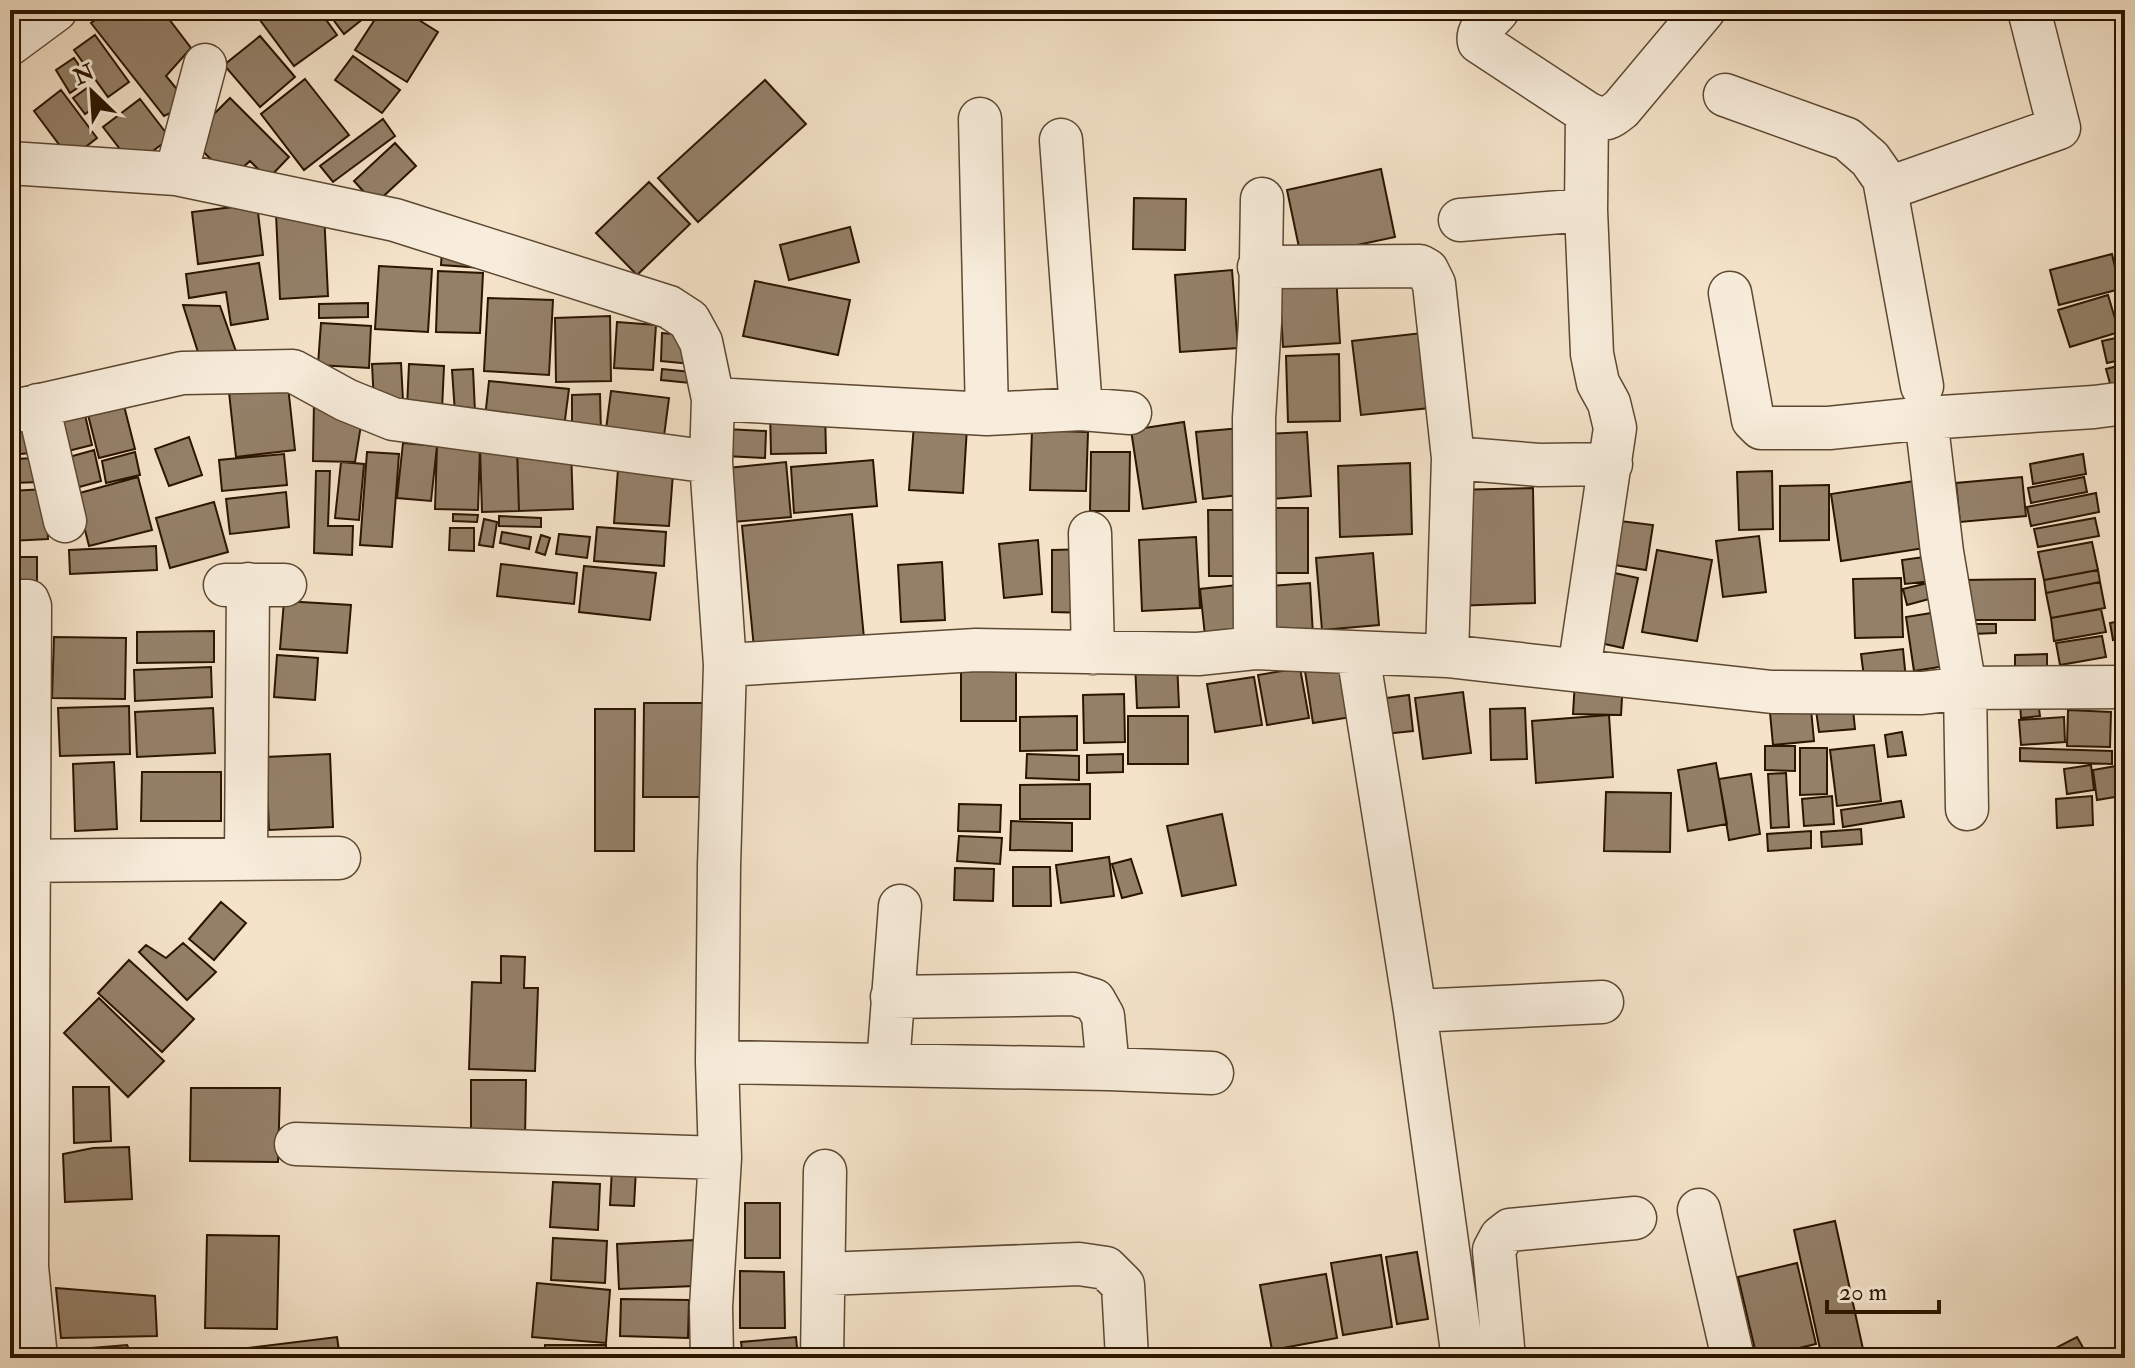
<svg xmlns="http://www.w3.org/2000/svg" width="2135" height="1368" font-family="'IM FELL Double Pica',serif">
<style>
.building{fill:#948069;stroke:#2b1500;stroke-width:2}
.lines{fill:none;stroke-linecap:round;stroke-linejoin:round}
.minor-casing{stroke:#5d4832;stroke-width:45}
.minor{stroke:#f8eddc;stroke-width:42}
</style>
<rect width="100%" height="100%" fill="#f4e3c9"/>
<filter id="stains"><feTurbulence type="fractalNoise" baseFrequency=".0025" numOctaves="4"/><feColorMatrix values="0 0 0 0 .2 0 0 0 0 .09 0 0 0 0 .02 0 0 0 .5 -.17"/></filter>
<radialGradient id="worn" r=".72"><stop offset=".6" stop-color="#630" stop-opacity="0"/><stop offset="1" stop-color="#630" stop-opacity=".3"/></radialGradient>
<path class="building" d="M108,10H162L191,48L166,76L189,104L164,116L91,23Z
M265,10H319L337,35L294,66L257,16Z
M326,10H374L344,34Z
M381,10H403L438,32L407,82L355,50Z
M95,35L129,82L108,97L74,50Z
M260,36L295,77L260,107L224,65Z
M353,56L400,90L382,113L335,80Z
M74,58L89,80L70,93L56,70Z
M305,79L349,135L304,170L261,114Z
M765,80L806,124L698,222L658,178Z
M90,86L102,102L85,114L73,98Z
M61,90L97,138L70,159L34,111Z
M230,98L289,157L268,179L250,161L230,179L190,138Z
M140,99L170,138L133,166L103,127Z
M383,119L395,136L333,182L320,166Z
M395,143L416,166L375,204L354,181Z
M1381,169L1395,237L1301,257L1287,190Z
M649,182L690,224L637,275L596,233Z
M1134,198L1186,199L1185,250L1133,249Z
M257,204L263,255L198,264L192,212Z
M324,212L328,296L280,299L276,214Z
M850,227L859,262L789,280L780,245Z
M442,250L483,268L441,265Z
M2112,254L2120,289L2059,305L2050,270Z
M259,263L268,319L231,325L226,292L189,298L186,274Z
M379,266L432,269L428,332L375,329Z
M1232,270L1238,348L1180,352L1175,275Z
M438,271L483,273L480,333L436,332Z
M1336,274L1340,343L1283,347L1279,278Z
M755,281L850,300L838,355L743,336Z
M2108,295L2119,332L2070,347L2058,310Z
M488,298L553,300L549,375L484,371Z
M368,303V317L319,318V304Z
M183,305L220,306L239,360L204,371Z
M610,316L611,381L556,382L555,318Z
M617,322L656,325L653,370L614,368Z
M321,323L371,326L369,368L318,365Z
M662,333L693,336L691,364L661,361Z
M1422,333L1430,408L1361,415L1352,341Z
M2125,336V359L2107,363L2102,341Z
M1339,354L1340,421L1288,422L1286,356Z
M401,363L403,401L374,403L372,364Z
M409,364L444,366L442,410L407,408Z
M2125,364V391L2113,394L2106,369Z
M473,369L475,412L455,413L452,370Z
M662,369L701,373L700,384L661,380Z
M287,377L295,450L236,457L228,383Z
M489,381L569,389L563,435L484,427Z
M120,390L135,449L99,458L84,399Z
M611,391L669,398L663,444L605,437Z
M600,394L601,433L572,434V395Z
M314,400L362,419L355,462L313,461Z
M82,402L92,445L56,454L47,410Z
M825,409L826,453L771,454L770,410Z
M37,415L41,452L10,455V417Z
M1184,422L1196,502L1143,509L1131,430Z
M914,424L967,427L963,493L909,490Z
M1241,428L1248,494L1203,499L1196,432Z
M726,429L766,431L765,458L725,456Z
M1032,430L1088,432L1086,491L1030,490Z
M1307,432L1311,496L1269,499L1265,434Z
M189,437L202,475L169,486L155,449Z
M403,443L437,446L431,501L397,498Z
M517,445L519,511L482,512L480,447Z
M437,446L480,447L478,510L435,509Z
M571,449L573,509L519,511L517,451Z
M94,450L101,481L61,492L55,461Z
M135,452L140,475L106,483L102,461Z
M367,452L399,454L392,547L360,545Z
M1091,452H1130L1129,511H1090Z
M284,454L287,485L222,491L219,460Z
M2083,454L2086,474L2033,484L2030,464Z
M41,458L42,482L10,483V459Z
M873,460L877,506L794,513L791,467Z
M341,462L364,464L359,520L335,518Z
M786,462L791,517L733,522L728,468Z
M1410,463L1412,534L1340,537L1338,466Z
M618,469L673,473L669,526L614,523Z
M316,471H330L328,526H353L352,555L314,553Z
M1772,471L1773,529L1739,530L1737,472Z
M138,477L152,530L89,546L76,494Z
M2022,477L2026,516L1960,522L1956,483Z
M2084,477L2087,492L2031,503L2028,488Z
M1921,480L1931,547L1841,561L1831,494Z
M1829,485V540L1780,541V486Z
M1533,488L1535,603L1455,606L1452,490Z
M46,489L48,539L10,541V491Z
M286,492L289,527L230,534L226,499Z
M2096,493L2099,512L2031,526L2027,507Z
M214,502L228,552L170,568L156,518Z
M1275,508H1308V573H1276Z
M1208,510H1252V576H1209Z
M453,514L478,515L477,522L453,521Z
M852,514L864,638L754,648L742,526Z
M499,516L541,518V527L499,526Z
M2095,518L2099,536L2038,547L2034,529Z
M484,519L497,522L493,547L479,545Z
M1620,521L1653,525L1646,570L1614,565Z
M597,527L666,532L664,566L594,561Z
M450,528H474V551L449,550Z
M502,532L531,537L529,549L500,543Z
M559,534L590,537L587,558L556,554Z
M541,535L550,538L545,555L536,552Z
M1759,536L1766,592L1723,597L1716,541Z
M1196,537L1200,608L1142,611L1139,540Z
M1038,540L1042,594L1004,598L999,544Z
M2092,542L2098,570L2044,580L2038,552Z
M156,546L157,570L70,574L69,550Z
M1090,549L1089,613L1052,612V550Z
M1657,550L1712,560L1697,641L1642,632Z
M1373,553L1379,625L1322,630L1316,558Z
M1939,555L1942,580L1905,584L1902,560Z
M10,557H37V585H10Z
M942,562L945,620L901,622L898,565Z
M501,564L577,573L574,604L497,596Z
M584,566L656,573L650,620L579,612Z
M2098,570L2100,582L2046,593L2044,580Z
M1605,571L1638,578L1623,648L1591,641Z
M1901,578L1903,637L1855,638L1853,579Z
M2035,579V620H1963L1962,580Z
M1936,581L1940,596L1907,605L1903,589Z
M2100,582L2105,608L2051,618L2046,593Z
M1310,583L1313,635L1273,638L1269,586Z
M1247,584L1253,640L1206,645L1200,589Z
M284,601L351,605L347,653L280,649Z
M2101,609L2106,632L2054,641L2051,618Z
M1950,610L1958,664L1914,671L1906,617Z
M2125,620V638L2113,640L2110,623Z
M1973,624H1996V633L1973,634Z
M214,631V662L137,663V632Z
M2102,636L2106,657L2060,665L2056,643Z
M54,637L126,638L125,699L52,698Z
M1903,649L1906,680L1865,685L1861,654Z
M2047,654V666H2015V655Z
M277,655L318,658L315,700L274,697Z
M1177,661L1179,707L1137,708L1135,662Z
M1356,664L1364,715L1313,723L1305,671Z
M211,667L212,697L135,701L134,670Z
M961,667H1016V721H961Z
M1300,668L1309,718L1267,725L1258,675Z
M1254,677L1262,725L1215,732L1207,684Z
M1575,680L1623,681L1621,715L1573,714Z
M1463,692L1471,753L1423,759L1415,698Z
M1124,694L1125,742L1084,743L1083,695Z
M1409,695L1413,731L1384,734L1379,699Z
M1810,698L1814,741L1773,745L1769,702Z
M1852,699L1855,729L1819,732L1815,703Z
M2038,701L2040,716L2021,718L2020,703Z
M644,703H707L706,797H643Z
M129,706L130,754L60,756L58,708Z
M213,708L215,753L137,757L135,712Z
M1525,708L1527,759L1491,760L1490,709Z
M595,709H635L634,851H595Z
M2068,710L2111,712L2110,747L2067,746Z
M1609,715L1613,777L1536,783L1532,721Z
M1077,716V750L1020,751V717Z
M1128,716H1188V764H1128Z
M2064,717L2065,742L2021,745L2019,720Z
M1902,732L1906,755L1888,757L1885,735Z
M1874,745L1881,801L1837,806L1830,750Z
M1765,746H1795V771L1765,770Z
M1800,748H1827V794L1800,795Z
M2020,748L2112,751V764L2020,761Z
M330,754L333,827L269,830L266,757Z
M1027,754L1079,756V780L1026,778Z
M1123,754V772L1087,773V755Z
M114,762L117,829L75,831L73,764Z
M1716,763L1727,824L1688,831L1678,770Z
M2091,765L2094,790L2067,794L2064,769Z
M2116,766L2121,796L2097,800L2093,770Z
M142,772H221V821H141Z
M1786,773L1789,827L1771,828L1768,774Z
M1751,774L1760,834L1729,840L1719,779Z
M1090,784V819H1020V785Z
M1606,792L1671,793L1670,852L1604,851Z
M1832,796L1834,824L1804,826L1802,799Z
M2092,796L2093,825L2057,828L2056,799Z
M1901,801L1904,817L1843,827L1841,810Z
M959,804L1001,805L1000,832L958,831Z
M1222,814L1236,885L1182,896L1167,826Z
M1011,821L1072,823V851L1010,850Z
M1861,829L1862,844L1822,847L1821,832Z
M1811,831V848L1768,851L1767,834Z
M959,836L1002,838L1000,864L957,861Z
M1109,857L1114,896L1061,903L1056,865Z
M1131,859L1142,893L1122,898L1112,864Z
M1013,867H1050L1051,906H1013Z
M955,868L994,869L993,901L954,900Z
M221,902L246,923L214,960L189,939Z
M183,943L216,972L187,1000L139,952L146,945L166,958Z
M501,956L525,957L524,988H538L535,1071L469,1069L472,982L501,983Z
M129,960L194,1019L162,1052L98,993Z
M99,998L164,1061L128,1097L64,1033Z
M471,1080H526L525,1140H471Z
M73,1087H109L111,1141L74,1143Z
M191,1088H280L278,1162L190,1161Z
M129,1147L132,1199L65,1202L63,1154L93,1148Z
M612,1168L636,1169L634,1206L610,1205Z
M553,1182L600,1184L598,1230L550,1227Z
M745,1203H780V1258H745Z
M1835,1221L1863,1349L1822,1358L1794,1230Z
M207,1235L279,1236L277,1329L205,1328Z
M553,1238L607,1241L605,1283L551,1280Z
M694,1240L695,1286L619,1289L617,1244Z
M1417,1252L1428,1319L1397,1324L1386,1257Z
M1381,1255L1392,1327L1343,1335L1331,1263Z
M1797,1263L1816,1344L1757,1358L1738,1277Z
M740,1271L784,1272L785,1328H740Z
M1326,1274L1337,1338L1272,1350L1260,1285Z
M537,1283L610,1290L606,1343L532,1337Z
M56,1288L155,1296L157,1336L61,1338Z
M621,1299L689,1300L688,1338L620,1336Z
M337,1337L340,1358H182V1356Z
M796,1337L798,1358H743L741,1342Z
M2077,1337L2089,1358H2042L2040,1356Z
M127,1345L133,1358H56L55,1351Z
M545,1345H606V1358H545Z
M618,1349L689,1351V1358H617Z
M1384,1349L1385,1358H1337V1354Z"/>
<g class="lines">
<g class="minor-casing">
<path id="minor" d="M1498,10C1491,19 1476,29 1479,42L1587,113C1604,121 1606,121 1621,109L1704,10
M10,44L56,10
M1725,95L1847,139L1870,159L1884,179L1922,386
M980,119L987,414
M1061,140L1081,409
M10,163L176,174L395,220L669,307L689,320L701,342L713,399L711,462L725,665L719,866L717,1062L720,1158L711,1307L712,1358
M176,174L205,65
M1886,189L2059,128L2029,10
M1460,220L1586,210
M1259,267L1420,266L1427,270L1434,284L1453,458L1539,465L1611,464
M1730,293L1753,420L1761,428H1829L1926,418L1942,552L1965,688L1967,809
M713,399L987,414L1081,409L1130,413
M38,405L65,521
M10,412L182,373L293,371L346,400L393,419L711,462
M1926,418L2094,407L2125,403
M1090,533L1093,653
M225,585H285
M10,601H28L30,606L27,1267L36,1358
M1255,648L1254,418L1260,322L1262,199
M1358,654L1415,1011L1602,1002
M1447,656L1453,458
M725,665L976,650L1198,654L1255,648L1447,656L1772,692L1922,693L1965,688L2125,687
M1579,670L1615,428L1609,403L1598,383L1592,354L1586,210L1587,113
M246,858L248,584
M10,861L339,858
M892,997L1074,994L1094,1000L1103,1016L1108,1069
M1415,1011L1463,1358
M717,1062L1108,1069L1212,1073
M888,1065L900,906
M296,1144L720,1158
M1699,1210L1733,1358
M824,1274L1079,1264L1106,1268L1123,1285L1127,1358
M822,1358L825,1171
M1504,1358L1494,1250L1501,1237L1510,1230L1635,1218"/>
</g>
<use href="#minor" class="minor"/>
</g>
<rect width="2135" height="1368" fill="none" stroke="#f4e3c9" stroke-width="40"/>
<rect x="12" y="12" width="2111" height="1344" fill="none" stroke="#2b1500" stroke-width="4"/>
<rect x="20" y="20" width="2095" height="1328" fill="none" stroke="#2b1500" stroke-width="2"/>
<g transform="translate(92 92) rotate(335)" stroke="#f8eddc" stroke-width="6" paint-order="stroke">
<path d="M0-6L14 30L0 20L-14 30Z" fill="#2b1500"/>
<text y="-12" font-size="22" font-weight="bold" text-anchor="middle" fill="#2b1500">N</text>
</g>
<path d="M1827 1300v12h112v-12" fill="none" stroke="#2b1500" stroke-width="4"/>
<text x="1839" y="1300" font-size="24" fill="#2b1500" stroke="#f8eddc" stroke-width="6" paint-order="stroke">20 m</text>
<rect width="100%" height="100%" filter="url(#stains)"/>
<rect width="100%" height="100%" fill="url(#worn)"/>
</svg>
